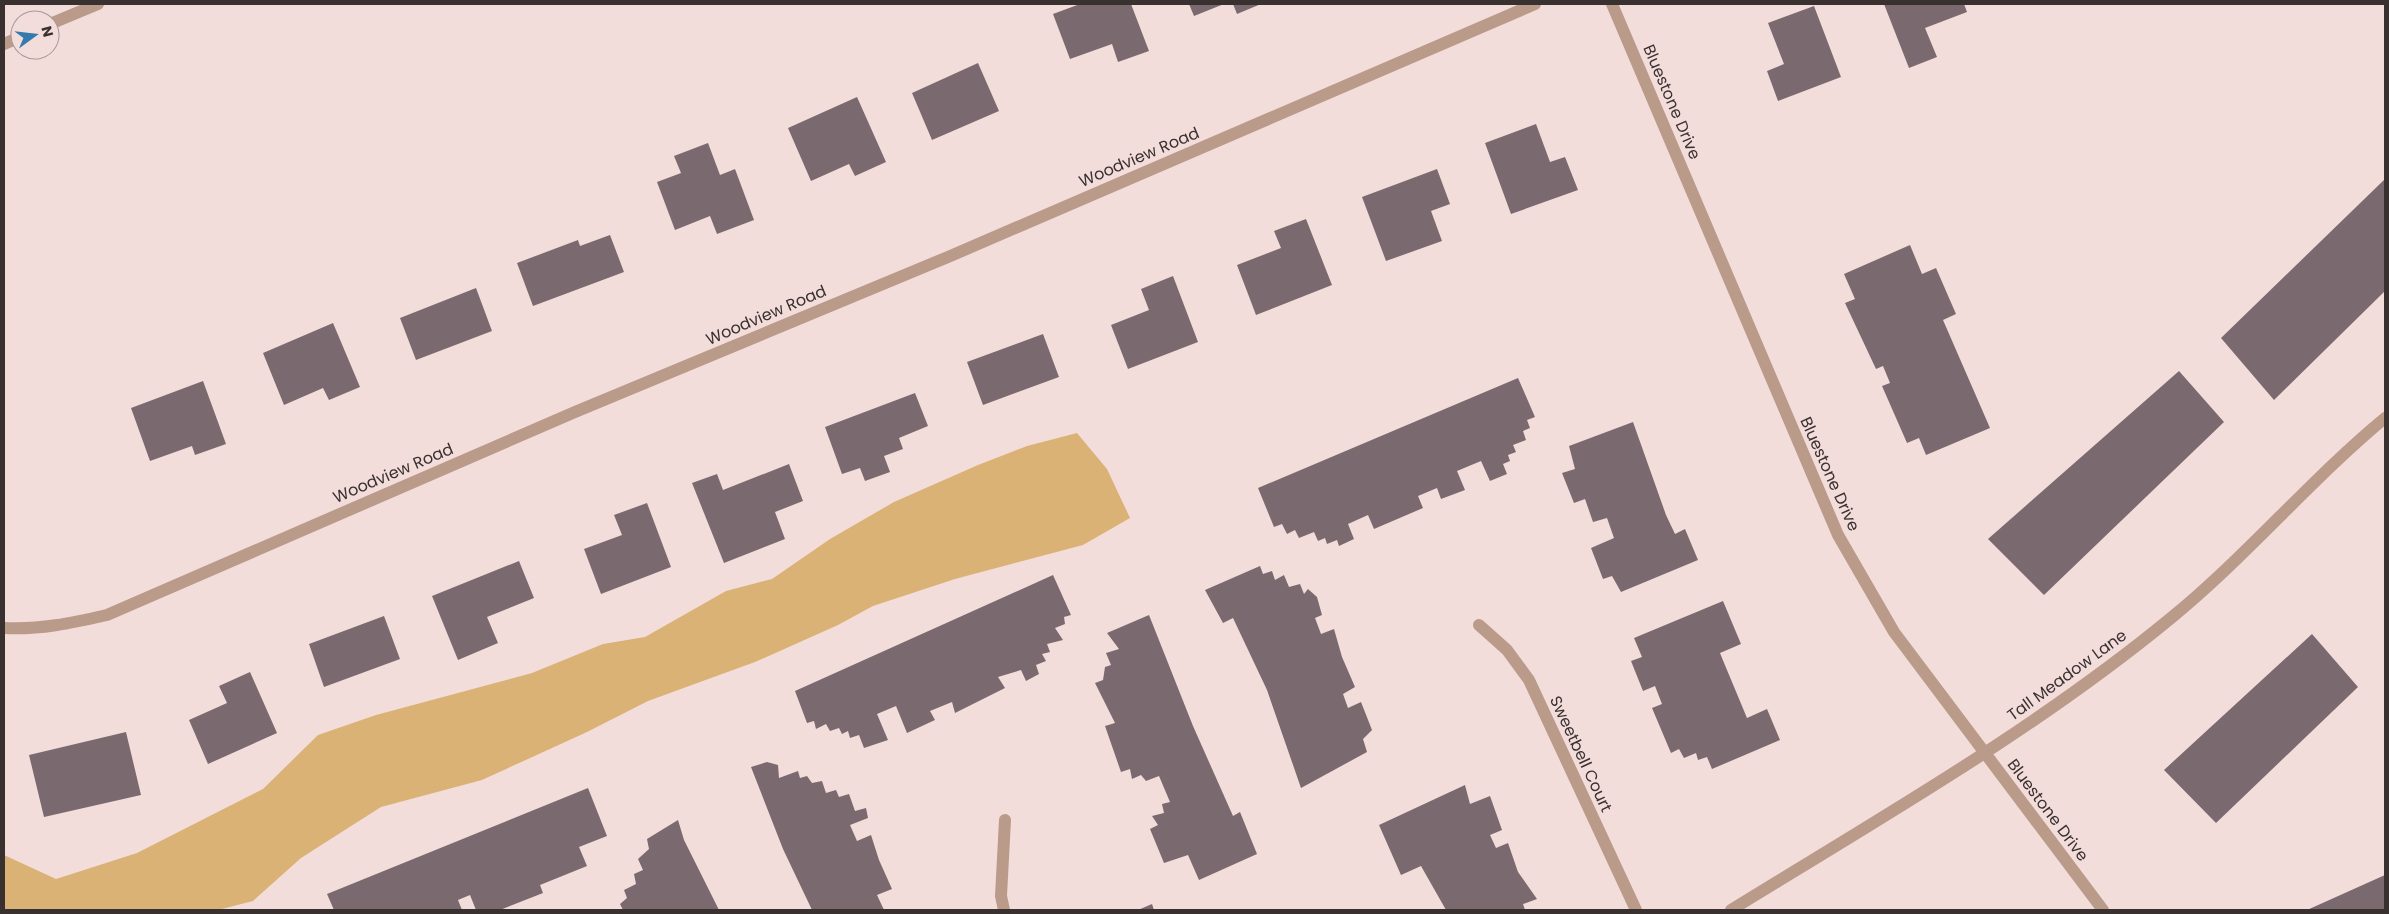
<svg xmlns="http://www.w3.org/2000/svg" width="2389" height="914" font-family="Poppins,sans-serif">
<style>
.green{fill:#dbb275}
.building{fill:#7b6970}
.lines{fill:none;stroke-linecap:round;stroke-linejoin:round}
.minor{stroke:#ba9b8a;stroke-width:12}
.labels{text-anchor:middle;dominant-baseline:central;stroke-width:5;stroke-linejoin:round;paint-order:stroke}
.street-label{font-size:16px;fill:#393130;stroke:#f3dddb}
</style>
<rect width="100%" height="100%" fill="#f3dddb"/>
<path class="green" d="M1077,433L1107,469L1130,518L1083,545L955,579L873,606L838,625L755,662L648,701L587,732L482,780L381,807L301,858L253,901L218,910H4V855L56,879L137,853L263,789L318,735L376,715L532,673L603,644L645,637L726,591L772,579L830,539L894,502L978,465L1027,446Z"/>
<path class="building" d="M1080,4H1131L1149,51L1118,62L1112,44L1070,59L1053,14Z
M1189,4H1224L1194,16Z
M1233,4H1261L1237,14Z
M1884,4H1964L1967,12L1925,28L1937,57L1909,68Z
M1814,6L1841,77L1778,101L1767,71L1784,64L1768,23Z
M978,63L999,111L932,140L912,93Z
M857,97L886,162L855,176L849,164L811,181L788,128Z
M1536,124L1550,162L1565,157L1578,190L1511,214L1485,143Z
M708,143L720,175L735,169L754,220L717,234L710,216L675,230L657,182L681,173L674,156Z
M1437,169L1450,204L1431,211L1442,241L1386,261L1362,197Z
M2385,179V291L2274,400L2221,338Z
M1306,219L1332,285L1256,315L1237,265L1281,248L1274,231Z
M610,235L624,272L533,306L517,263L578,240L580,246Z
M1910,245L1922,274L1936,268L1956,314L1943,320L1990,428L1926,455L1919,438L1907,443L1882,386L1890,383L1883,366L1876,369L1845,303L1855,299L1844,274Z
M1173,276L1198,342L1128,369L1111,325L1149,310L1141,289Z
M476,288L492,331L416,360L400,318Z
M333,323L360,387L329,400L323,388L284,405L263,353Z
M1043,334L1059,377L983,405L967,362Z
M2179,371L2224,422L2044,595L1988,539Z
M1518,378L1535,417L1527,420L1530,428L1523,431L1526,440L1513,445L1516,452L1508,455L1510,461L1503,464L1507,474L1490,481L1481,461L1457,471L1465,490L1441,499L1437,488L1418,496L1423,508L1374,529L1368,515L1348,524L1354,539L1339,546L1337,540L1327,544L1325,538L1318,541L1314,532L1299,538L1295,530L1287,534L1282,524L1274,527L1258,488Z
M203,381L226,444L195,455L192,446L150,461L131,408Z
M915,393L928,426L899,438L903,449L884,456L890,472L865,481L860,468L842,474L825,427Z
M1633,422L1666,515L1675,534L1685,529L1698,560L1621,592L1612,576L1603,579L1591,548L1614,538L1607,518L1593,522L1585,499L1574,503L1562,473L1575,469L1569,446Z
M789,464L803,501L775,512L785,539L724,563L692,483L717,474L723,490Z
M647,503L671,567L601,594L584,549L622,535L614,515Z
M519,561L534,598L487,617L498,643L458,660L432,596Z
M1260,566L1263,574L1272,571L1275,580L1284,575L1289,587L1300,584L1304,594L1308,589L1317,597L1322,615L1315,618L1321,634L1334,629L1342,657L1355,687L1343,694L1348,708L1361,702L1372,730L1363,739L1367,752L1301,788L1267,690L1233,618L1223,623L1205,590Z
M1053,575L1071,615L1064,617L1065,624L1055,628L1063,640L1047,644L1050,652L1042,654L1046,661L1036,665L1039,674L1026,681L1021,670L998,677L1005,688L955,713L952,702L930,711L935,720L907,733L896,706L877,714L888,740L864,748L859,735L850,738L848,731L842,734L839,728L830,731L826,724L816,729L814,721L807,723L795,691Z
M1723,601L1741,644L1720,653L1722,658L1747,718L1767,709L1780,740L1712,769L1707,757L1698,760L1696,753L1684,758L1679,749L1671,753L1652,708L1662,704L1655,686L1643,691L1631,661L1642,657L1634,638Z
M1149,615L1193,726L1233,816L1240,812L1257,854L1199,880L1188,855L1164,863L1150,829L1158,825L1152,816L1164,813L1162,804L1170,802L1159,776L1146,781L1141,775L1132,779L1130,769L1121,772L1105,726L1115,723L1095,683L1103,680L1105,667L1111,665L1106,653L1119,649L1107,633Z
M384,616L400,659L324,687L309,644Z
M2312,634L2358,687L2216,823L2164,770Z
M250,672L277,733L208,764L189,720L227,703L219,686Z
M126,732L141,795L44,817L29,755Z
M767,762L778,765L779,778L798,771L800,778L807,776L812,783L822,781L826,793L836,790L839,797L849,794L855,811L866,808L868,818L850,825L857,841L871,835L879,860L892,889L877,895L884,910H812L783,849L751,767Z
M1465,785L1470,804L1490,796L1502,830L1490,835L1496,848L1508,843L1518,872L1537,899L1523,904L1525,910H1446L1421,866L1401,875L1379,825Z
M588,788L607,836L579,847L587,866L540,885L543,893L500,910H476L470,895L458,900L462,910H334L327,894Z
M678,820L684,840L719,910H623L620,904L627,898L624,890L636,884L634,874L643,870L638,859L649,849L647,839Z
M2385,875V910H2307Z
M1152,904L1154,910H1138Z"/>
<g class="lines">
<path class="minor" d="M1612,4L1838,535L1894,632L2103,910
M50,24L98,4
M4,44L20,37
M1479,625L1507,650L1529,680L1636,910
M4,628C39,630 72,623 107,615L575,412L948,257L1535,4
M1004,910L1001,896L1005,820
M1731,910C1880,818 2035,730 2171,618C2247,556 2310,480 2385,418"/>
</g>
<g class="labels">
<g class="street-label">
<text transform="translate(1672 102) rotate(67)">Bluestone Drive</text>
<text transform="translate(1139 157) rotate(-23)">Woodview Road</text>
<text transform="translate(766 315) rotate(-23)">Woodview Road</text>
<text transform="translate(393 473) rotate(-23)">Woodview Road</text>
<text transform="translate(1830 474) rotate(66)">Bluestone Drive</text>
<text transform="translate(2067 675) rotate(-36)">Tall Meadow Lane</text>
<text transform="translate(1581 754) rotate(65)">Sweetbell Court</text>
<text transform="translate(2048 810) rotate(53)">Bluestone Drive</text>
</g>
</g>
<rect width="2389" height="914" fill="none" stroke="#393130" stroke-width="10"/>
<g transform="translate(35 35) rotate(75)"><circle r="24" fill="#f3dddb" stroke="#a99897"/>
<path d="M0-4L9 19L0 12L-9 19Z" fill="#337aaf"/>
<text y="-8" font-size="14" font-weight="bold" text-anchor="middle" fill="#393130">N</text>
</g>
</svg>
